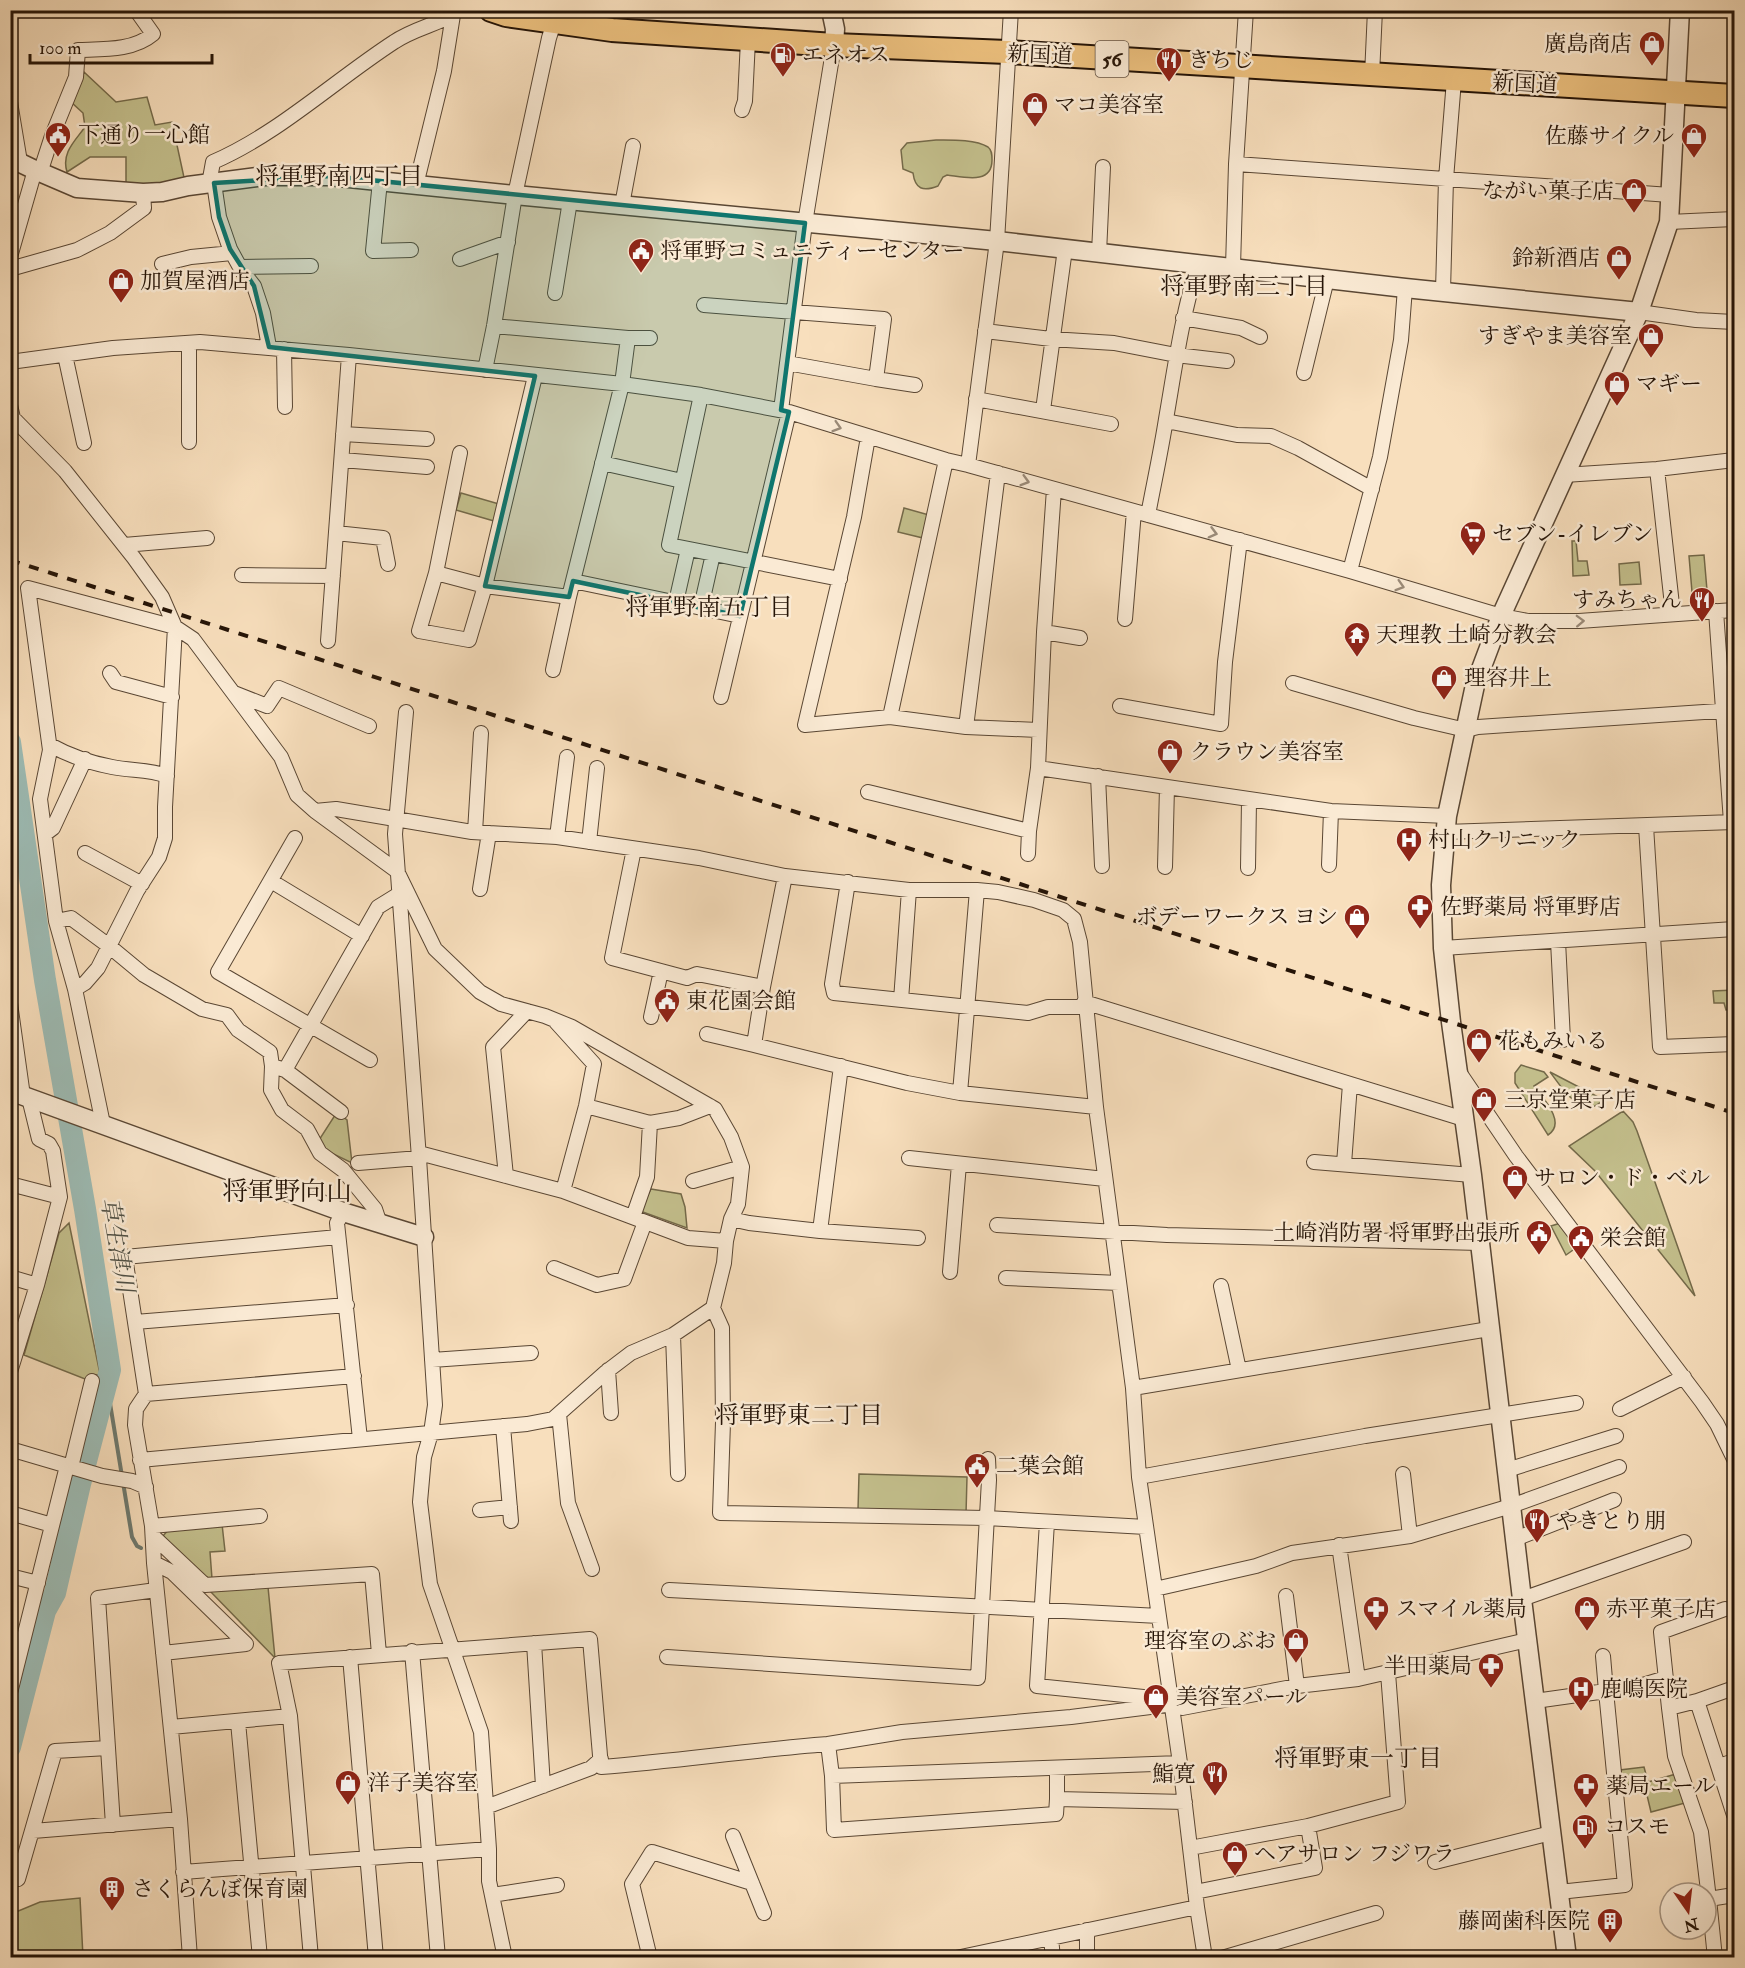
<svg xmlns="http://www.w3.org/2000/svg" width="1745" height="1968" font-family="'IM FELL Double Pica','Noto Serif JP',serif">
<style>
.green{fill:#c4c08d;stroke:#746a4a;stroke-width:1.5}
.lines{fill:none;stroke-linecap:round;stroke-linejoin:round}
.stream{stroke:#6d796f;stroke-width:4}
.river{stroke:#9dbcb5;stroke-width:22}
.minor-casing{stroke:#5a4734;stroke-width:16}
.tertiary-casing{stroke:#5a4734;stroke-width:21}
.primary-casing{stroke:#251407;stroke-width:26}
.minor{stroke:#faead4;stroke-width:14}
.tertiary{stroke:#faead4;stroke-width:18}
.primary{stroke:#ecc07e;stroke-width:22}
.rail{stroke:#251407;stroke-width:4;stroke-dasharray:10 10;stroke-linecap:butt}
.oneway{stroke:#9a8a78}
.marked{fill:#0f766e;fill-opacity:0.2;stroke:#0f766e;stroke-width:4.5;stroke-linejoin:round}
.labels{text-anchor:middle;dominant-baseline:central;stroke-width:5;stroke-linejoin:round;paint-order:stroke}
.shield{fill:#faead4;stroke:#655444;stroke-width:1.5}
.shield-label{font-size:21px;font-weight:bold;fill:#251407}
.poi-label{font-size:22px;fill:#251407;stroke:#faead4;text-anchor:start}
.street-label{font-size:22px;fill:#251407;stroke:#faead4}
.neighbourhood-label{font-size:24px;fill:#251407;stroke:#faead4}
.water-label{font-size:24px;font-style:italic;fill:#4f4f44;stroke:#faead4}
.quarter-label{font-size:26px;fill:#251407;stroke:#faead4}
</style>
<rect width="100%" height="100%" fill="#f8dfbd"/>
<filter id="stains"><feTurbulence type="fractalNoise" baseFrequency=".00333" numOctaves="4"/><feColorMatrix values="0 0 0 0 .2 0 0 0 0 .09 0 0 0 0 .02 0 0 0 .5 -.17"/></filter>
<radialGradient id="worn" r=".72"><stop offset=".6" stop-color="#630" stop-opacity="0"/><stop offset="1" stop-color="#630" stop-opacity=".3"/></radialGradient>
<path class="green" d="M84,72L116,102L147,97L155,125L172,122L185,182L126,185V157H90L67,172C61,153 75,141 85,127L83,113L70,101Z
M936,140C950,140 975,139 988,147C992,150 992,155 992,160C992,185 964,177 947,175L943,177L938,186C923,192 915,189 913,173L903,169L901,150L907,143Z
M461,493L499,504L494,521L456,510Z
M904,508L929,515L923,538L898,532Z
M1572,541H1576L1578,561H1587L1589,575L1573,576Z
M1704,555L1708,602L1693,604L1689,556Z
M1639,562L1641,584L1620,585L1619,564Z
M1734,990V1009L1726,1010L1724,1003H1714L1713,991Z
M1521,1065L1544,1072L1548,1077L1534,1086C1543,1098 1567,1123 1548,1135L1515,1083V1073Z
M1550,1072L1604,1100C1599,1103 1596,1107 1591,1107C1574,1108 1559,1084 1550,1072Z
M1623,1111L1633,1122L1637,1131L1695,1296L1595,1171L1569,1146Z
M337,1112L347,1120L352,1163L323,1149L319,1140Z
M651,1189L681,1194L685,1207L687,1228L640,1211Z
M1564,1222L1580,1245L1566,1255L1551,1226Z
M69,1223L100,1374L85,1379L24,1355L59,1233Z
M859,1474L967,1477L966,1514L858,1510Z
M222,1524L225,1551L210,1552L212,1579L205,1578L163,1536L169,1529Z
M268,1587L275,1658L208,1589Z
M1644,1767L1648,1782L1676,1774L1685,1803L1651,1812L1646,1791L1621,1782L1620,1770Z
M80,1898L83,1957H11V1914L40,1902Z"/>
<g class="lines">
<path class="stream" d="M107,1385L132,1537L137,1546L141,1548"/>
<path class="river" d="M10,742L45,980L85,1209L110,1370L80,1484L55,1593L45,1611L10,1747"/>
<g class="minor-casing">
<path id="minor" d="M1372,75L1375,10
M10,102L20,162
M742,110L745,101L748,40
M1236,164L1670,195
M40,173L52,136L76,77L78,50C103,49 133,51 153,34L136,10
M380,181L373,251L411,250
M214,183L219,217L230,249L242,271L254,286L263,313L269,347
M209,184L213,162C278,134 334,81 394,42C411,30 434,25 453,15L454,10
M416,185L444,71L453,15
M622,205L633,146
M1669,222L1734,219
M1099,253L1103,167
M10,257L35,170
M460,259L508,242
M162,264L191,257L232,253
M240,267L311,266
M1233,267L1236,164L1246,10
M10,269L77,250L110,233L144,208L143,193
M1443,291L1446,179L1454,80
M555,293L570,201
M704,305L884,319L876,379L787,363
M1639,312L1696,320L1734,322
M1183,318L1241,328L1260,337
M494,326L628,338L622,384L569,597L553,670
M985,331L1051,339L1114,343L1176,355L1227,361
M628,338H650
M189,343V442
M284,349L285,407
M65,355L84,443
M10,362L113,348L200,342L349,355L622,384L701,395L789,412L946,460L968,465L1350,571L1501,616L1528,621H1579L1734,610
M485,370L494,326L515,195L549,38L558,10
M1304,373L1327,279
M876,379L915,385
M701,395L669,545L840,579
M976,399L1111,424
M10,405L13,418L65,471L134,558L162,597L175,627L165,807V838L159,857L137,891L98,968L85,983L75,989L103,1124
M781,410L805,223L834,45
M1043,410L1065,249
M1166,421L1237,435L1271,436L1298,448L1372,489
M343,434L427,439
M868,437L854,517L805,725L890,717L966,727L1038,730
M460,453L436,573L485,586L569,597
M342,460L427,467
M602,463L682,481
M968,465L997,241L1011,10
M1657,469L1673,614
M1564,475L1657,469L1734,460
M1148,515C1154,483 1161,451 1166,419C1175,367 1182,315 1198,264
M336,533L383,538L388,564
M124,545L207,538
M1350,571L1380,457L1401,340L1405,288
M436,573L419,631L469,640L485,586L535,376
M242,575L333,576
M573,581L740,616
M676,602L688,549
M701,607L713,554
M1716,611L1731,822
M1125,619L1134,511
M1044,632L1080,638
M328,641L349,355
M110,673L116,682L172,697
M1293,683L1414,718L1466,730L1478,727L1734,710
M234,693L267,706L279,688L369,726
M721,697L789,412
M1120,706L1221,724L1225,662L1240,540
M406,712L395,834L419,1158L435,1405L431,1433L424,1457L420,1502L430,1584L481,1732L489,1849V1881L505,1958
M890,717L946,460
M966,727L998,473
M50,745C68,755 91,763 112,767C131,771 149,769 167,776
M1038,768L1331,811L1447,816
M1098,776L1102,866
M868,792L1029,831
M1646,826L1660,1047L1734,1044
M475,832L481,733
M1445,832L1734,822
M45,834L53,828L85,759
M557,837L567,757
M295,838L218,972L370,1060
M589,842L597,768
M634,849L612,958L687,978L697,974L763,987
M85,853L142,884
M1028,854L1029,831L1038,768L1044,632L1054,489
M1329,865L1331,811
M1165,867L1167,787
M1248,868L1249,800
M785,876L763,987L754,1045L907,1083L960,1093L1096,1107
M271,881L362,936
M848,882L832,984L834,993L1028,1013L1048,1007H1085
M480,889L489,833
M56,921L71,918L109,946L144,975L202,1009L227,1015L238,1030L270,1052L272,1066L285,1070
M1558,941L1563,1040
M1443,948L1734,929
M75,989L56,921L40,799L50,750L28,588L175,627L193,639L281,757L297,795L315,811L336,809L472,832L557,837L699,858L785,876L909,890H977L998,892L1034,900L1063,910L1074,919L1080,942L1096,1107L1133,1388L1139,1477L1180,1763L1197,1907L1205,1958
M901,1000L909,890
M1084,1002L1464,1119
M10,1003L23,1096
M651,1017L661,971
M556,1022L594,1064L586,1106L563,1191
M707,1034L754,1045
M272,1066L271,1090L282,1110L307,1129L320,1153L343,1170L375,1209L380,1224
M1459,1072L1516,1156L1702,1402L1717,1424L1734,1459
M960,1093L977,890
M586,1106L650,1123L679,1118L710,1106
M341,1112L285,1070L378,907L399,894
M419,1153L563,1191L688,1238L726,1241
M909,1158L1105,1179
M1314,1162L1472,1175
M358,1163L419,1158
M1344,1164L1350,1084
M506,1176L493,1047L527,1011
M693,1181L742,1167
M10,1184L60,1197
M343,1212L337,1223L360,1439
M633,1217L647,1177L650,1123
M731,1219L749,1223L820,1231L841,1066
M997,1225L1167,1235L1480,1243
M820,1231L918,1238
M554,1268L597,1285L624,1279L645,1222
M950,1272L959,1164
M10,1277L37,1285
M1006,1278L1119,1283
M1221,1286L1239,1370
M713,1308L722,1328L723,1422L720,1513L986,1518L1146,1527
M135,1322L347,1305
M673,1335L678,1474
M432,1360L531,1353
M608,1370L611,1413
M10,1372L37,1285L60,1197L53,1151L49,1144L39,1139L29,1098
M1133,1388L1489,1329
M146,1394L354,1376
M1620,1409L1684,1377
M559,1414L568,1503L592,1569
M503,1426L511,1521
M10,1449L102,1476L132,1481L146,1487
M140,1460L527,1424L553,1419L606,1372L631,1353L673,1335L713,1308L724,1263L726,1241L731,1219L738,1204L742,1167L731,1137L715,1109L572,1027L545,1016L501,1004L480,992L435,949L397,871L315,811
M71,1467L92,1381
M1507,1470L1616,1436
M1403,1474L1410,1536L1511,1506L1619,1467
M1139,1477L1365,1436L1576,1403
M480,1510L510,1507
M10,1513L52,1525
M1047,1522L1037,1686L1153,1698L1182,1708L1297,1686L1358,1679L1527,1640
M152,1526L260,1516
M153,1536L205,1585L372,1574L379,1654
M1515,1539L1614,1500
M1339,1545L1358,1679
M154,1563L172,1572L246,1644
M10,1576L38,1583
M1155,1589L1256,1566L1292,1553L1410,1536
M669,1590L1159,1616
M1286,1596L1297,1686
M1522,1599L1684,1542
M534,1643L543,1786
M412,1651L438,1958
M163,1653L246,1644
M1603,1656L1606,1691L1633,1688L1666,1678
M350,1657L376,1958
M667,1657L978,1678L989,1480L988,1459
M10,1693L67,1466
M1535,1701L1606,1691L1625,1885L1559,1892
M1697,1701L1734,1688
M1669,1708L1661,1632L1725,1609
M238,1722L260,1958
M171,1727L290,1716
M828,1744L902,1732L1071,1717L1166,1705
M108,1748L113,1825
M1719,1766L1734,1761
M1057,1768V1799L1185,1802
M832,1776L834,1830L1056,1814L1057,1799
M486,1807L591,1768L601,1759
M1308,1826L1398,1802L1388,1673
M33,1831L180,1819
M733,1836L764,1913
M1190,1848L1308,1826L1315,1868L1195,1892
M1435,1862L1551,1833
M183,1872L489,1849
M18,1879L55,1751L108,1748L98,1598L156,1590
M492,1895L557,1885
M1709,1899L1701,1832L1675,1756L1669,1708L1697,1701L1734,1815
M1087,1930V1958
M1051,1938L1053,1958
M168,1958L190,1956
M190,1958L180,1819L154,1563L152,1526L135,1425L136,1409L146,1394L125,1257L338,1237
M311,1958L290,1716L279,1663L590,1639L601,1767C677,1761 752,1750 828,1744L832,1776L1180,1763
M650,1958L632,1884L652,1852L752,1883
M956,1958L1197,1907
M1222,1958L1376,1913
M1715,1958L1709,1899L1734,1895"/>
</g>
<g class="tertiary-casing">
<path id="tertiary" d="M831,10L835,29L834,45
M10,158L35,170L77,188L143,193L162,192L188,186L265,176H329L515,195L997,241L1405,288L1639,312
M10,1091L343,1212L424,1237
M1567,1958L1522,1599L1472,1175L1451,1022L1443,948L1441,885L1447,816L1475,685L1501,616L1639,312L1669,222L1680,10"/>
</g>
<g class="primary-casing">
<path id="primary" d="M491,10L506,15L612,30L834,45L1007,52L1734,96"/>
</g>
<use href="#minor" class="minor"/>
<use href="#tertiary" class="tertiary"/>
<use href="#primary" class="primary"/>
<path class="rail" d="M10,560L1734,1113"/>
</g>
<defs><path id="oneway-chevron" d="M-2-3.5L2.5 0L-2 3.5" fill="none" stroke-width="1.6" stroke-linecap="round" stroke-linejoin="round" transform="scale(1.5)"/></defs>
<g class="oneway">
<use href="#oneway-chevron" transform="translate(837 427) rotate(17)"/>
<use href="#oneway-chevron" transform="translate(1025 481) rotate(16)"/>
<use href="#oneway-chevron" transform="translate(1213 533) rotate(15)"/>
<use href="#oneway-chevron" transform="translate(1400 586) rotate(17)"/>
<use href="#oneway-chevron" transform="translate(1580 621) rotate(-2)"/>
</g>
<path class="marked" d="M329,176L805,223L781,410L789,412L740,616L573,581L569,597L485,586L535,376L269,347L254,286L230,249L219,217L214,183Z"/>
<defs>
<g id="shop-pin" transform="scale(1.35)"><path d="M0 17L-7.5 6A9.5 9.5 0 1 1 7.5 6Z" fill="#8f2418" stroke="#faead4"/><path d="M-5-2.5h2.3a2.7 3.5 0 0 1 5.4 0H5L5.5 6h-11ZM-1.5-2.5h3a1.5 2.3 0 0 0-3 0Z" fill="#fff"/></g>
<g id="fuel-pin" transform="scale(1.35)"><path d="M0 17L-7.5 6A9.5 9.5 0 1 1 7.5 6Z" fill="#8f2418" stroke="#faead4"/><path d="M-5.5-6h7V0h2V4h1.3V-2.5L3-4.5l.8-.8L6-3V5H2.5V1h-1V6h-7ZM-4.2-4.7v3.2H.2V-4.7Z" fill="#fff"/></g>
<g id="restaurant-pin" transform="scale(1.35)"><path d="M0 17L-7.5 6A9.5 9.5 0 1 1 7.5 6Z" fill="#8f2418" stroke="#faead4"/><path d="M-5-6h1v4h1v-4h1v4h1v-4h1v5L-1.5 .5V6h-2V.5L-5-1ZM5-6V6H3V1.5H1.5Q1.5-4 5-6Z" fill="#fff"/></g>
<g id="civic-pin" transform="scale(1.35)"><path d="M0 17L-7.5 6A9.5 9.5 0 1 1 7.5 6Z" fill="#8f2418" stroke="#faead4"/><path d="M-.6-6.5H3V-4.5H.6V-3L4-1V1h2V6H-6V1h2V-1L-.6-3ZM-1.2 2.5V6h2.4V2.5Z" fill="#fff"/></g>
<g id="supermarket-pin" transform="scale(1.35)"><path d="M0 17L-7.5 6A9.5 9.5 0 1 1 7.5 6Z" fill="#8f2418" stroke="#faead4"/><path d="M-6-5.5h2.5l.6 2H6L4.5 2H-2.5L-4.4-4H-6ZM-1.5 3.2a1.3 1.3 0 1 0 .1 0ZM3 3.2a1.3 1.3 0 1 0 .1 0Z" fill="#fff"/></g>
<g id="temple-pin" transform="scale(1.35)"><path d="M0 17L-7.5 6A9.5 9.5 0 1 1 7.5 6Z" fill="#8f2418" stroke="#faead4"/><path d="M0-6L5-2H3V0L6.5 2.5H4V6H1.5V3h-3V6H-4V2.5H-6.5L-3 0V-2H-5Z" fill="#fff"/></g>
<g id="hospital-pin" transform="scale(1.35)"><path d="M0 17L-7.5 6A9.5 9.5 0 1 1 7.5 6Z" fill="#8f2418" stroke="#faead4"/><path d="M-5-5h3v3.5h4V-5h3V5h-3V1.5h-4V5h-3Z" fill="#fff"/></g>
<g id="pharmacy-pin" transform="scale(1.35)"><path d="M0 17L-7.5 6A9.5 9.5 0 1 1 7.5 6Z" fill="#8f2418" stroke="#faead4"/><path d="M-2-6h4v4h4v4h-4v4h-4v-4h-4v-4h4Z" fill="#fff"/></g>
<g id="building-pin" transform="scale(1.35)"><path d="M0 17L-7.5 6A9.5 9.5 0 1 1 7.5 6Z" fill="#8f2418" stroke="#faead4"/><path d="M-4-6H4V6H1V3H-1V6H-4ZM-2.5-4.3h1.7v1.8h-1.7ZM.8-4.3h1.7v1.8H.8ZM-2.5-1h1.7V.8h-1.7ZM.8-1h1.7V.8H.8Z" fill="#fff"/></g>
</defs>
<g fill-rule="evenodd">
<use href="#shop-pin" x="1652" y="44"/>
<use href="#fuel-pin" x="783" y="55"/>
<use href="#restaurant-pin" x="1169" y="60"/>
<use href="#shop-pin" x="1035" y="105"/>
<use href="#civic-pin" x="58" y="135"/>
<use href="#shop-pin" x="1694" y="136"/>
<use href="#shop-pin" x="1634" y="191"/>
<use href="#civic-pin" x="641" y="251"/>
<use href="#shop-pin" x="1619" y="258"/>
<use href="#shop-pin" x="121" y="281"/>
<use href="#shop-pin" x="1651" y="336"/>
<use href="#shop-pin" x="1617" y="384"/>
<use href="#supermarket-pin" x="1473" y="534"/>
<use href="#restaurant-pin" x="1702" y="600"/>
<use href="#temple-pin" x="1357" y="635"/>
<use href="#shop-pin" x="1444" y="678"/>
<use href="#shop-pin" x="1170" y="752"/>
<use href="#hospital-pin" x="1409" y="840"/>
<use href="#pharmacy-pin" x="1420" y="907"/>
<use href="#shop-pin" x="1357" y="917"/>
<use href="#civic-pin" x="667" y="1001"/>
<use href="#shop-pin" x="1479" y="1041"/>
<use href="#shop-pin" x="1484" y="1100"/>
<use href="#shop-pin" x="1515" y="1178"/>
<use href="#civic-pin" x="1539" y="1233"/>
<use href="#civic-pin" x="1581" y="1238"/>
<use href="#civic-pin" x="977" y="1466"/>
<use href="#restaurant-pin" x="1537" y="1521"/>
<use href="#pharmacy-pin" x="1376" y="1609"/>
<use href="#shop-pin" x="1587" y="1609"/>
<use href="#shop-pin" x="1296" y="1641"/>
<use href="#pharmacy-pin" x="1491" y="1666"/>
<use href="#hospital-pin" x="1581" y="1689"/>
<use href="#shop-pin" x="1156" y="1697"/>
<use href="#restaurant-pin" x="1215" y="1774"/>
<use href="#shop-pin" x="348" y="1783"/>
<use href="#pharmacy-pin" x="1586" y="1786"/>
<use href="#fuel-pin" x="1585" y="1827"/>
<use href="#shop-pin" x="1235" y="1854"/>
<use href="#building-pin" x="112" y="1889"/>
<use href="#building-pin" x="1610" y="1921"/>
</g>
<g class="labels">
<rect class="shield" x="1095.5" y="41" width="33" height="36" rx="4.5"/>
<g class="shield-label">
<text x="1112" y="59">56</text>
</g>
<g class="poi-label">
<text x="1632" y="44" text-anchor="end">廣島商店</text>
<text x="802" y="55">エネオス</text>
<text x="1188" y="60">きちじ</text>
<text x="1054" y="105">マコ美容室</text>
<text x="78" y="135">下通り一心館</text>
<text x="1674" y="136" text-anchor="end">佐藤サイクル</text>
<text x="1614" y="191" text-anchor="end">ながい菓子店</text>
<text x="660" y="251">将軍野コミュニティーセンター</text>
<text x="1600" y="258" text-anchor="end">鈴新酒店</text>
<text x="140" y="281">加賀屋酒店</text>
<text x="1632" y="336" text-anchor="end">すぎやま美容室</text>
<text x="1636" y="384">マギー</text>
<text x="1492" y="534">セブン-イレブン</text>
<text x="1682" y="600" text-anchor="end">すみちゃん</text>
<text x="1376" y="635">天理教 土崎分教会</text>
<text x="1464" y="678">理容井上</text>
<text x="1190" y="752">クラウン美容室</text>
<text x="1428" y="840">村山クリニック</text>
<text x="1440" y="907">佐野薬局 将軍野店</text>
<text x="1338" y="917" text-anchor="end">ボデーワークス ヨシ</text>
<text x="686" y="1001">東花園会館</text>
<text x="1498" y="1041">花もみいる</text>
<text x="1504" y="1100">三京堂菓子店</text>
<text x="1534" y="1178">サロン・ド・ベル</text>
<text x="1520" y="1233" text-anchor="end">土崎消防署 将軍野出張所</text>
<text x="1600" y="1238">栄会館</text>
<text x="996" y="1466">二葉会館</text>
<text x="1556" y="1521">やきとり朋</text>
<text x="1396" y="1609">スマイル薬局</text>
<text x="1606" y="1609">赤平菓子店</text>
<text x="1276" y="1641" text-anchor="end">理容室のぶお</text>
<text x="1472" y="1666" text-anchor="end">半田薬局</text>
<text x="1600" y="1689">鹿嶋医院</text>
<text x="1176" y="1697">美容室パール</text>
<text x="1196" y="1774" text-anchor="end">鮨寛</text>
<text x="368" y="1783">洋子美容室</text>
<text x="1606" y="1786">薬局エール</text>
<text x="1604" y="1827">コスモ</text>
<text x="1254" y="1854">ヘアサロン フジワラ</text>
<text x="132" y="1889">さくらんぼ保育園</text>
<text x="1590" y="1921" text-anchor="end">藤岡歯科医院</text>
</g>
<g class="street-label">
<text transform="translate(1040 55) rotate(3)">新国道</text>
<text transform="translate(1525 84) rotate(3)">新国道</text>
</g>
<g class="neighbourhood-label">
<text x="339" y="176">将軍野南四丁目</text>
<text x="1244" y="286">将軍野南三丁目</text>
<text x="709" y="607">将軍野南五丁目</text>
<text x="799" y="1415">将軍野東二丁目</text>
<text x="1358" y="1758">将軍野東一丁目</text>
</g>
<g class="water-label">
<text transform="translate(117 1245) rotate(80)">草生津川</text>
</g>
<g class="quarter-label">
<text x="287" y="1192">将軍野向山</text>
</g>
</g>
<rect width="1745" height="1968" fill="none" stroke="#f8dfbd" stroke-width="36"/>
<rect x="12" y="12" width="1721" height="1944" fill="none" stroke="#251407" stroke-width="3"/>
<rect x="18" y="18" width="1709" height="1932" fill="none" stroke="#251407" stroke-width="1.5"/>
<g transform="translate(1688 1911) rotate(166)"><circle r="28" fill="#faead4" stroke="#a59482" stroke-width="1.5"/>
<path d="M0-4.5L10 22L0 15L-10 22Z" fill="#8f2418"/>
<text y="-9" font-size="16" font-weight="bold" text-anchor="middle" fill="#251407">N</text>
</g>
<path d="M30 54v9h182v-9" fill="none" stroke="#251407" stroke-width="3"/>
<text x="39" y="54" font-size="18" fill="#251407" stroke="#faead4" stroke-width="4.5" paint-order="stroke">100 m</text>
<rect width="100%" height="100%" filter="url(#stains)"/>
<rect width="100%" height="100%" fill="url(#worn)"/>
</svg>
